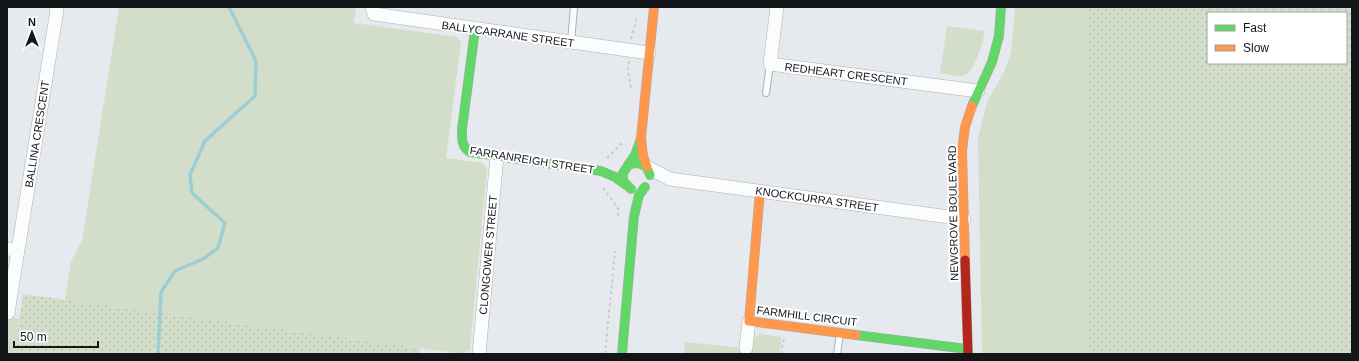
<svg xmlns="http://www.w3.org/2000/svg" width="1359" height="361" font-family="Helvetica,sans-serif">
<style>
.grass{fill:url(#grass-dots);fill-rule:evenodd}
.park{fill:#d3deca}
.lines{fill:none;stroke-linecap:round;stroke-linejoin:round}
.stream{stroke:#9dced5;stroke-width:3.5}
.lane-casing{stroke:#adb0b3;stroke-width:8}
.street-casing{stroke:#adb0b3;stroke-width:14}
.fast-casing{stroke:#adb0b3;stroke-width:10}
.slow-casing{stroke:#adb0b3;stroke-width:10}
.jam-casing{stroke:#adb0b3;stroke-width:10}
.path{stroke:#c8cacc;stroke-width:2;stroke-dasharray:3 3;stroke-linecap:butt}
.lane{stroke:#fbfcfc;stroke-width:6}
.street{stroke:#fbfcfc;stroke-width:13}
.fast{stroke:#63d668;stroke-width:9}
.slow{stroke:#ff974d;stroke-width:9}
.jam{stroke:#b3261e;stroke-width:9}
.labels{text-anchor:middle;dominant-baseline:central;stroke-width:4;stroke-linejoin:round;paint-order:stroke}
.street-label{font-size:11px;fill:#131618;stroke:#fff}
</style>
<defs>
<pattern id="grass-dots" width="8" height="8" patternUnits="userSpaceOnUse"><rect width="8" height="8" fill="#d3deca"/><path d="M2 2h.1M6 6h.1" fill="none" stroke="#b4bead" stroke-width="1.8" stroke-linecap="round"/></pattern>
</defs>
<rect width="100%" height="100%" fill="#e6eaee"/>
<path class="grass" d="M1088,7H1352V354H1088ZM1208,13H1346V63H1208Z
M23,294L420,348L419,354H14Z"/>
<path class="park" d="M119,7H356L354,23L457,37L461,43L446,158L483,163L487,169L470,350L462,354L65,300L71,261L82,241Z
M1015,7H1088V354H982L978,138L987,102L1004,72L1011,52Z
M947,26L985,31C983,42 974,74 963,76C956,77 947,74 940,73Z
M7,317L19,319L14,354H7Z
M760,334L782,337L779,354H684L685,342L753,349L754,338Z"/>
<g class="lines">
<path class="stream" d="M158,354L161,292L175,271L203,259L218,248L225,223L192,193L190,175L205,141L255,96L256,61L229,7"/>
<g class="lane-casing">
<path id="lane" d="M571,42L574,7
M766,93L770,64
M837,354L840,334"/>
</g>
<g class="street-casing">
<path id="street" d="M372,7L374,14L649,53
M777,7L770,64L978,91
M647,167L670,179L964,219
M7,249L18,250L57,10L56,7
M8,313L18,250
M746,348L749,321
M479,354L497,156"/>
</g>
<g class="fast-casing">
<path id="fast" d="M475,30L462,129C462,139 461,146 470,152L601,171L615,177L626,185
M972,106L992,62L999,36L1001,7
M628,165C638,161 647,164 650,175
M631,189L623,181V173L635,155L641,139
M856,335L967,349
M622,354L634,216L639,195L645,187"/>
</g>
<g class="slow-casing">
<path id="slow" d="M647,167L643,156L641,138L654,7
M760,191L749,321L856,335
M965,260L962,151L965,127L972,106"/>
</g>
<g class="jam-casing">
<path id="jam" d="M965,260L968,354"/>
</g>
<path class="path" d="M631,39L637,18
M629,61L628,72L631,88
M607,158L623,142
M603,188L618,208V217
M605,354L615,251
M781,354L784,339"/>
<use href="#lane" class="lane"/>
<use href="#street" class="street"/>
<use href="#fast" class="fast"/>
<use href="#slow" class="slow"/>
<use href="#jam" class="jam"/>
</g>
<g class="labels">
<g class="street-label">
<text transform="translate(508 34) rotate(8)">BALLYCARRANE STREET</text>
<text transform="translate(846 74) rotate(7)">REDHEART CRESCENT</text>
<text transform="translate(37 134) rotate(-81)">BALLINA CRESCENT</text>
<text transform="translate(532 160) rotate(9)">FARRANREIGH STREET</text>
<text transform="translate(817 199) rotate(8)">KNOCKCURRA STREET</text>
<text transform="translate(953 213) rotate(-91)">NEWGROVE BOULEVARD</text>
<text transform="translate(488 255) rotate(-85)">CLONGOWER STREET</text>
<text transform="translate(807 316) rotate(7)">FARMHILL CIRCUIT</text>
</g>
</g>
<rect width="1359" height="361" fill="none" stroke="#131618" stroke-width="16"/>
<rect x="1207" y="12" width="140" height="52" fill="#ffffff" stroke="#a1a2a3"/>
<rect x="1215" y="25" width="20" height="6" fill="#63d668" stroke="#a1a2a3"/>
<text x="1243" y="32" font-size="12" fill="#131618">Fast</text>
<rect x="1215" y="45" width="20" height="6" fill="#ff974d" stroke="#a1a2a3"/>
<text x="1243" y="52" font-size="12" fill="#131618">Slow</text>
<g transform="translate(32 32)" stroke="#ffffff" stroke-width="3" paint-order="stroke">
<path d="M0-3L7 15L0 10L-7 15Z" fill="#131618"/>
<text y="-6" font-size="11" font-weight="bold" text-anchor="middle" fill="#131618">N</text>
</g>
<path d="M14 341v6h84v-6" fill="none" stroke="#131618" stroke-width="2"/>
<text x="20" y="341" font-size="12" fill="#131618" stroke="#ffffff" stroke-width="3" paint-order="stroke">50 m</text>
</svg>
